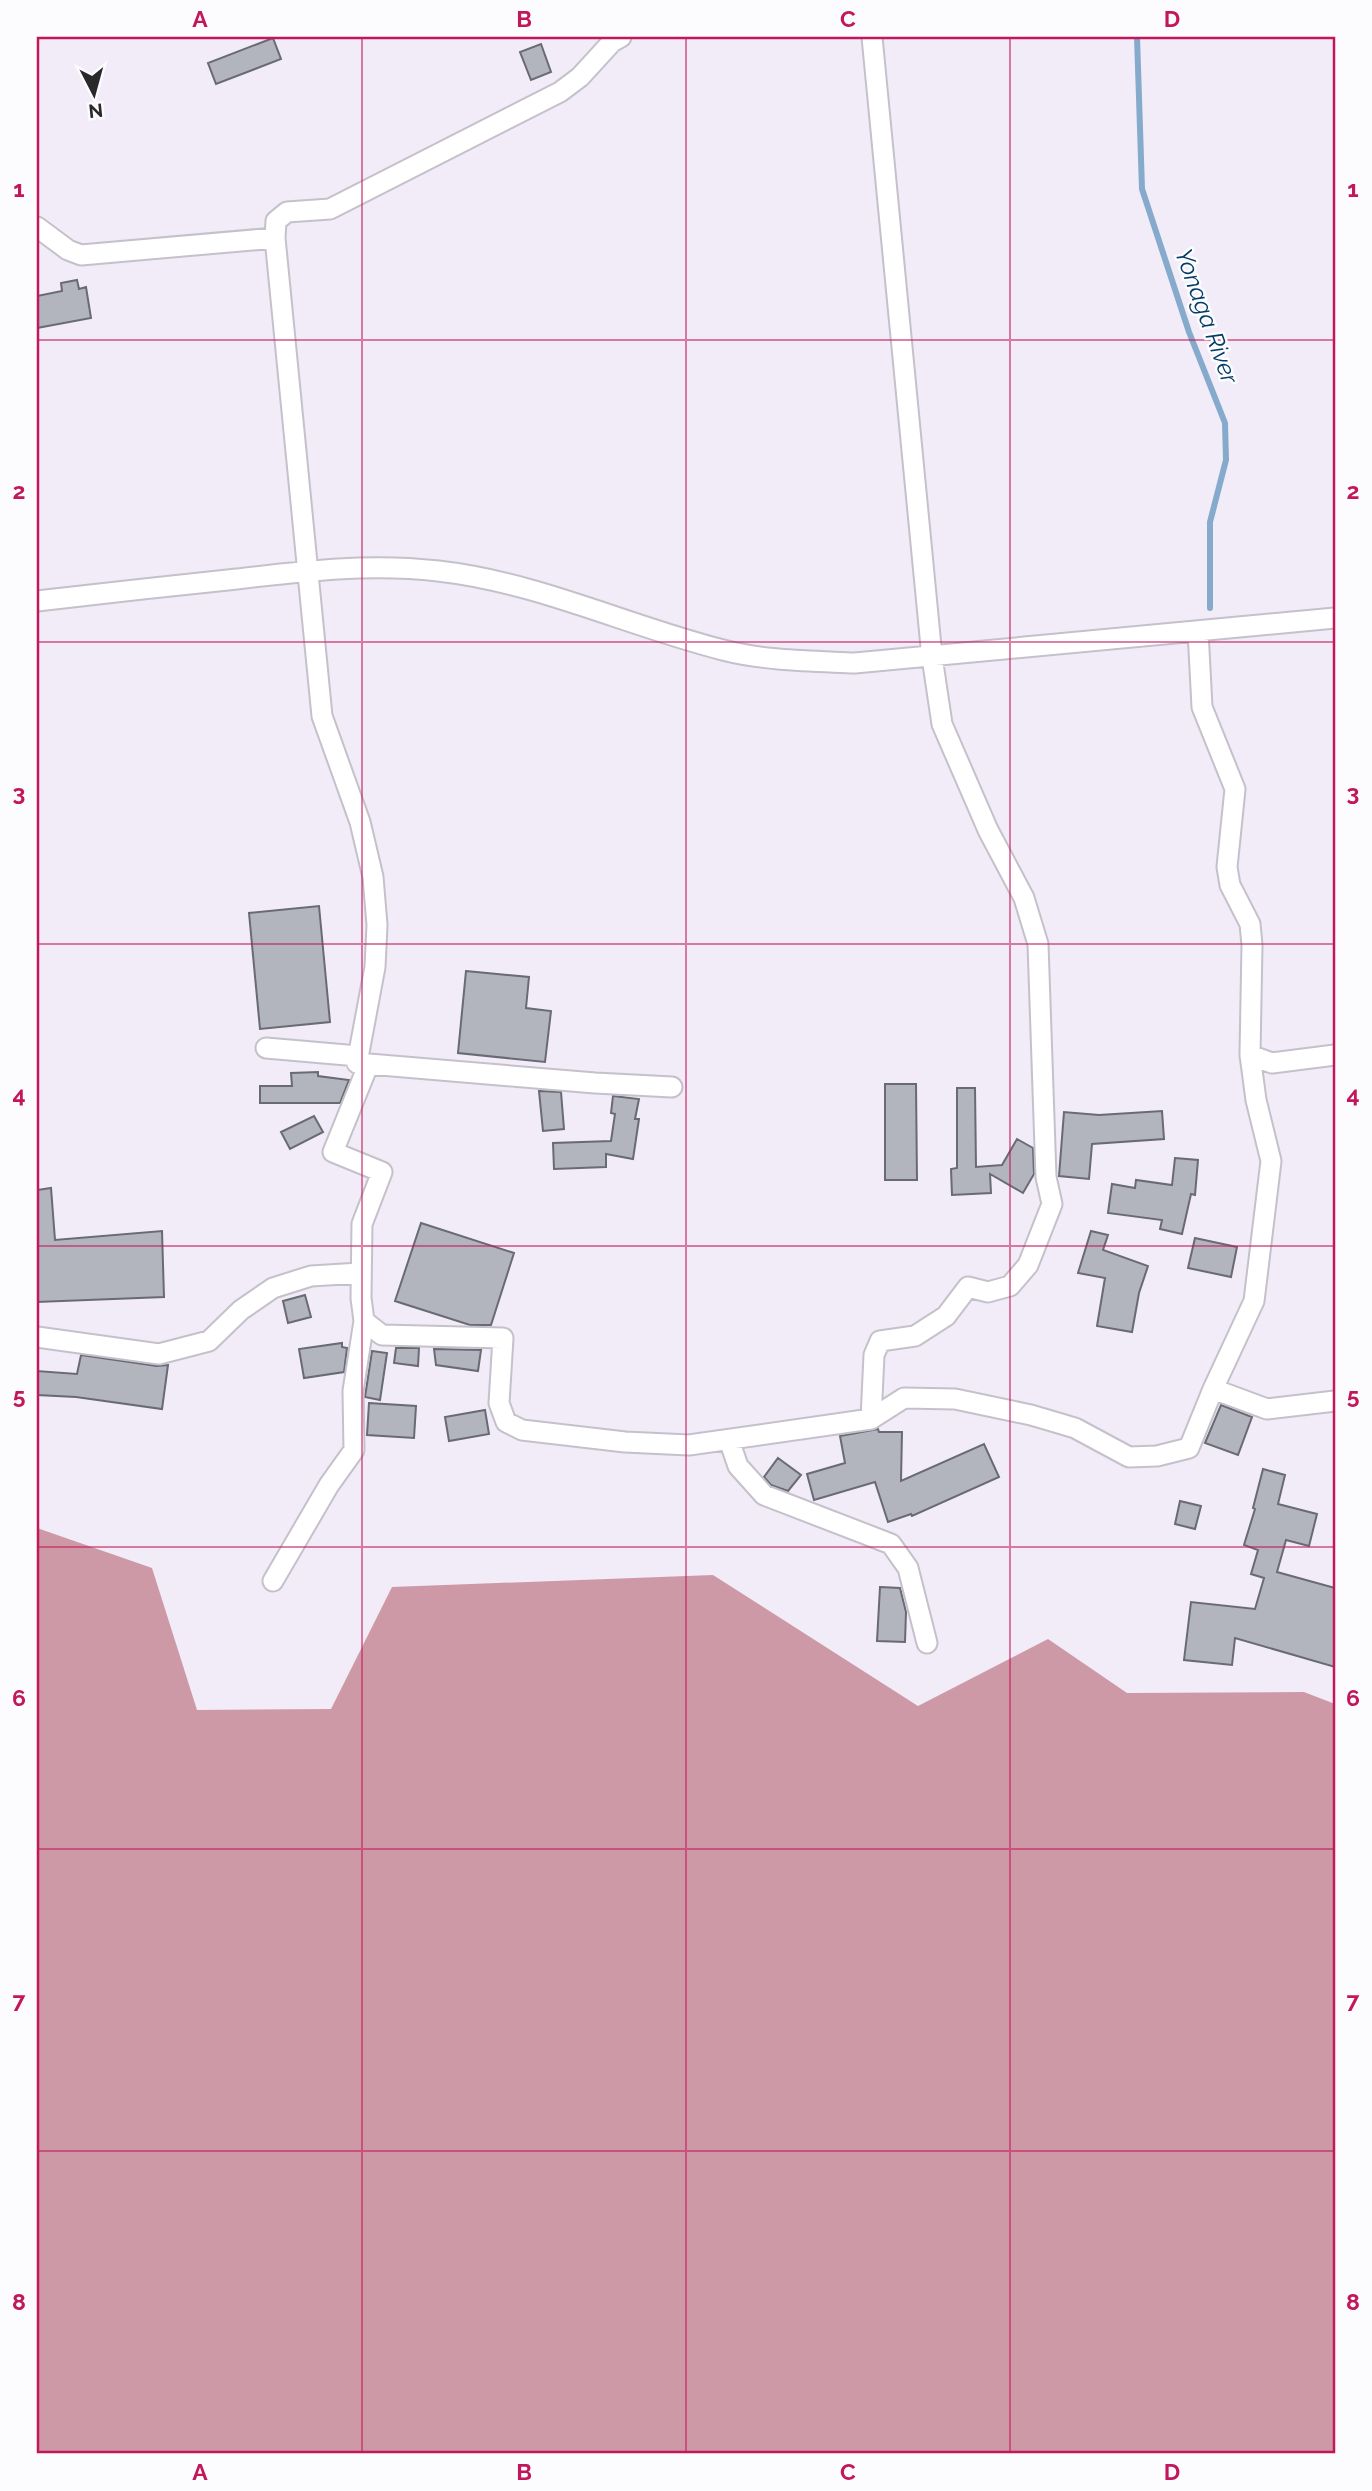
<svg xmlns="http://www.w3.org/2000/svg" width="1372" height="2491" font-family="Raleway,sans-serif">
<style>
.forest{fill:#ce99a6}
.lines{fill:none;stroke-linecap:round;stroke-linejoin:round}
.stream{stroke:#85aacc;stroke-width:6}
.building{fill:#b2b4be;stroke:#696a74;stroke-width:2}
.minor-casing{stroke:#c5c1cb;stroke-width:23}
.minor{stroke:#fff;stroke-width:19}
.grid{fill:none;stroke:#c2185b;stroke-width:2;stroke-opacity:0.55}
.labels{text-anchor:middle;dominant-baseline:central;stroke-width:5;stroke-linejoin:round;paint-order:stroke}
.water-label{font-size:24px;font-style:italic;fill:#003c67;stroke:#fcfbfe}
.neatline{fill:none;stroke:#c2185b;stroke-width:2.5}
.grid-label{font-size:23px;text-anchor:middle;font-weight:bold;fill:#c2185b}
</style>
<rect width="100%" height="100%" fill="#f1ecf7"/>
<path class="forest" d="M37,1528L152,1568L197,1710L331,1709L392,1587L713,1575L918,1706L1048,1639L1127,1693L1304,1692L1335,1704V2454H37Z"/>
<g class="lines">
<path class="stream" d="M1137,37L1142,189L1189,332L1225,423L1226,460L1210,522V608"/>
</g>
<path class="building" d="M273,38L281,59L216,84L208,63Z
M541,44L551,72L531,80L520,52Z
M77,280L79,289L86,287L91,318L37,328V296L62,291L61,283Z
M319,906L330,1022L260,1029L249,913Z
M466,971L529,977L526,1008L551,1011L545,1062L458,1053Z
M318,1072V1076L349,1080L340,1103H260V1086H292L291,1073Z
M885,1084H916L917,1180H885Z
M957,1088H975L976,1167L1002,1165L1017,1139L1033,1148L1034,1174L1023,1193L990,1174L991,1193L952,1195L951,1169L957,1168Z
M539,1091L561,1092L564,1129L543,1131Z
M613,1096L639,1099L635,1119H639L633,1159L606,1154V1167L554,1169L553,1143L611,1141L615,1114L611,1113Z
M1162,1111L1164,1139L1092,1144L1089,1179L1059,1176L1064,1112L1099,1115Z
M314,1116L323,1132L290,1149L281,1132Z
M1175,1158L1198,1160L1195,1195L1191,1194L1182,1234L1160,1229L1162,1220L1108,1213L1112,1184L1135,1188L1136,1180L1172,1185Z
M51,1188L55,1240L162,1231L164,1297L37,1302V1190Z
M421,1223L514,1253L491,1325H470L395,1301Z
M1091,1231L1108,1235L1103,1250L1148,1266L1139,1293L1132,1332L1097,1326L1105,1278L1078,1273Z
M1195,1238L1237,1247L1231,1277L1188,1268Z
M305,1295L311,1317L288,1323L283,1301Z
M342,1343V1347L347,1348L344,1372L304,1378L299,1349Z
M396,1348H419L418,1366L394,1363Z
M434,1349L481,1350L478,1371L436,1365Z
M372,1351L387,1353L380,1400L365,1397Z
M81,1355L157,1366L168,1365L162,1409L76,1397L37,1395V1371L77,1374Z
M369,1403L416,1406L414,1438L367,1435Z
M1221,1405L1252,1417L1238,1455L1205,1443Z
M485,1410L489,1434L449,1441L445,1417Z
M878,1429L879,1432H902L901,1481L984,1444L999,1477L912,1516L911,1514L888,1522L875,1482L814,1500L807,1474L845,1463L840,1436Z
M778,1458L801,1475L788,1491L771,1485L764,1477Z
M1263,1469L1285,1475L1278,1504L1317,1514L1309,1546L1286,1540L1277,1572L1335,1588V1667L1235,1638L1232,1665L1184,1660L1191,1602L1255,1609L1264,1578L1251,1574L1258,1550L1244,1545L1255,1509L1253,1508Z
M1180,1501L1201,1506L1195,1529L1175,1524Z
M880,1587L900,1588L906,1612L905,1642L877,1641Z"/>
<g class="lines">
<g class="minor-casing">
<path id="minor" d="M621,37L612,42L580,77L560,92L330,209L287,212L276,221L275,238L322,716L360,822L373,877L377,925L375,967L357,1063L367,1068L333,1152L382,1172L362,1224L361,1298L364,1321L382,1335L503,1338L499,1403L506,1422L522,1430L625,1442L689,1445L871,1419L904,1398L955,1399L1031,1415L1075,1428L1129,1457L1157,1456L1189,1448L1213,1389L1254,1301L1271,1161L1256,1100L1250,1055L1252,945L1250,924L1230,885L1227,867L1235,789L1202,707L1198,631
M37,227L68,250L81,255L275,238
M37,601C104,593 170,586 237,579C304,571 370,563 438,571C537,582 628,626 723,650C766,661 811,661 855,663L1335,618
M266,1048L358,1056
M1250,1055L1272,1063L1335,1055
M357,1063L595,1083L672,1087
M37,1337L159,1354L209,1341L241,1310L273,1288L311,1276L360,1273
M1213,1389L1267,1409L1335,1401
M871,1419L874,1355L880,1341L915,1336L946,1316L968,1287L988,1292L1010,1286L1028,1265L1052,1204L1046,1177L1038,944L1024,898L988,830L942,724L932,657L872,37
M729,1440L738,1466L764,1495L891,1544L908,1568L927,1643
M273,1581L329,1485L354,1450L353,1391L364,1321"/>
</g>
<use href="#minor" class="minor"/>
</g>
<path class="grid" d="M362,37V2454M686,37V2454M1010,37V2454M37,340H1335M37,642H1335M37,944H1335M37,1246H1335M37,1547H1335M37,1849H1335M37,2151H1335"/>
<g class="labels">
<g class="water-label">
<text transform="translate(1207 316) rotate(70)">Yonaga River</text>
</g>
</g>
<rect width="1372" height="2491" fill="none" stroke="#fcfbfe" stroke-width="77"/>
<g transform="translate(94 94) rotate(174)" stroke="#fcfbfe" stroke-width="5" paint-order="stroke">
<path d="M0-5L12 26L0 18L-12 26Z" fill="#29282b"/>
<text y="-10" font-size="19" font-weight="bold" text-anchor="middle" fill="#29282b">N</text>
</g>
<rect x="38" y="38" width="1296" height="2414" class="neatline"/>
<g class="grid-label">
<text x="200" y="27">A</text>
<text x="524" y="27">B</text>
<text x="848" y="27">C</text>
<text x="1172" y="27">D</text>
<text x="19" y="197">1</text>
<text x="1353" y="197">1</text>
<text x="19" y="499">2</text>
<text x="1353" y="499">2</text>
<text x="19" y="801">3</text>
<text x="1353" y="801">3</text>
<text x="19" y="1103">4</text>
<text x="1353" y="1103">4</text>
<text x="19" y="1404">5</text>
<text x="1353" y="1404">5</text>
<text x="19" y="1706">6</text>
<text x="1353" y="1706">6</text>
<text x="19" y="2008">7</text>
<text x="1353" y="2008">7</text>
<text x="19" y="2310">8</text>
<text x="1353" y="2310">8</text>
<text x="200" y="2480">A</text>
<text x="524" y="2480">B</text>
<text x="848" y="2480">C</text>
<text x="1172" y="2480">D</text>
</g>
</svg>
